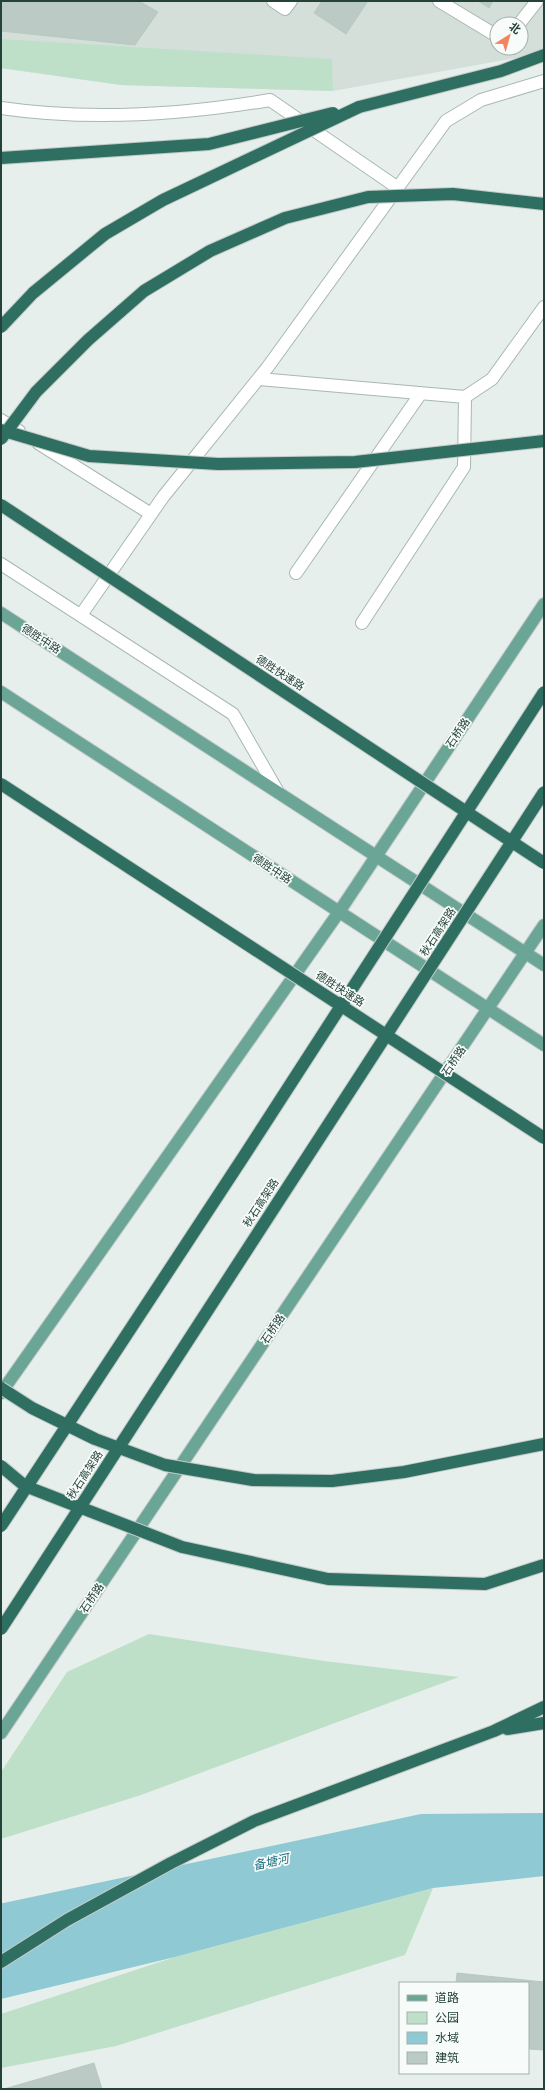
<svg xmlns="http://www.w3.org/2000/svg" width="545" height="2090" font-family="Figtree,'Noto Sans SC',sans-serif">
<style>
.built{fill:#d4dfda;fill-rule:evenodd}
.green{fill:#bfe0c8}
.water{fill:#8ec9d4}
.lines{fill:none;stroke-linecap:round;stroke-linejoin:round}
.canal{stroke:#8ec9d4;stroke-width:32}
.building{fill:#bbcac4;stroke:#b8c9c2}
.lane-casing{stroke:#a8b8b2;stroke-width:14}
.primary-casing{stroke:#c2cac8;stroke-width:14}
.highway-casing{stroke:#c2cac8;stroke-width:14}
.lane{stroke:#fff;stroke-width:12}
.primary{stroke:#6aa596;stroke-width:12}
.highway{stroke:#2f6f62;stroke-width:12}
.highway-bridge-casing{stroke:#c2cac8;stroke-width:14;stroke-linecap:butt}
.highway-bridge{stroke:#2f6f62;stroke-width:12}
.labels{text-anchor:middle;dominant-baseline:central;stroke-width:3.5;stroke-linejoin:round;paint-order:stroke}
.street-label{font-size:11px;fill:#24423a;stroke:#f7fbf9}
.water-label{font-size:12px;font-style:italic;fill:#1c6f80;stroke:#f7fbf9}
</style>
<rect width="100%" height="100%" fill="#e6efeb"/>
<path class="built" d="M1,1H544V53L333,91L121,85L1,68ZM497,24H521V48H497Z"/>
<path class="green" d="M1,39L332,59L333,91L121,85L1,68Z
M149,1634L324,1661L459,1677L141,1795L1,1839V1772L67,1672Z
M433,1888L405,1955L116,2046L1,2068V2014L175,1957Z"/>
<path class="water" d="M544,1815V1876L433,1888L175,1957L1,1999V1918L51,1910L423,1830Z"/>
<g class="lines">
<path class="canal" d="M1,1920L423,1830L544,1829"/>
</g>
<path class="building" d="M1,1H139L158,12L135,45L1,31Z
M322,1H368L346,34L314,13Z
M478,1H493L489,8Z
M457,1973L544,1982V2050L528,2049V1983H456Z
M94,2063L102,2089H4Z"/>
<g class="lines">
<g class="lane-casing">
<path id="lane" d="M273,1L285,9L291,1
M439,1L497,36
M519,24L537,1
M1,108C90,121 181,115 270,100L398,188
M259,379L465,397L492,379L544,307
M1,420L19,431
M38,443L151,514
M1,564L233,714L278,792
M296,573L421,393
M81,615L163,497L267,368L446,121L481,100L544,81
M362,623L464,467L465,397"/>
</g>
<g class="primary-casing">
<path id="primary" d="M1,613L544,965
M1,692L544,1045
M1,1393L339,912L544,604
M1,1733L544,925"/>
</g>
<g class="highway-casing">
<path id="highway" d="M359,107L501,71L544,55
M507,1729L544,1723
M1,1962L67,1920L171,1863L254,1821L494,1731L544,1707"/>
</g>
<use href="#lane" class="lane"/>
<use href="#primary" class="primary"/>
<use href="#highway" class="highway"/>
<g class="highway-bridge-casing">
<path id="highway-bridge" d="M1,158L209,144L333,113
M1,327L33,293L105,234L163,200L359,107
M1,430L89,456L218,464L355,462L544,441
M1,439L36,392L88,340L144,291L210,251L285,218L368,197L453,194L544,204
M1,505L544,863
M1,784L544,1138
M1,1388L32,1408L95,1439L165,1465L253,1480L332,1481L404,1472L544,1444
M1,1466L25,1486L182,1547L328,1579L485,1584L544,1565
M1,1526L244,1156L544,692
M1,1629L544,792"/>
</g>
<use href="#highway-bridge" class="highway-bridge"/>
</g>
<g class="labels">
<g class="street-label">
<text transform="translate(41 639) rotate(33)">德胜中路</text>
<text transform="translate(280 673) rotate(33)">德胜快速路</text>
<text transform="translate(458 733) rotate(-56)">石桥路</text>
<text transform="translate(272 869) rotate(33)">德胜中路</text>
<text transform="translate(438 932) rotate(-57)">秋石高架路</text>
<text transform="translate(340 989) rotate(33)">德胜快速路</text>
<text transform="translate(454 1061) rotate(-56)">石桥路</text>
<text transform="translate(261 1203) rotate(-57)">秋石高架路</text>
<text transform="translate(273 1329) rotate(-56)">石桥路</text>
<text transform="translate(85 1475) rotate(-57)">秋石高架路</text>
<text transform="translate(92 1598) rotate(-56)">石桥路</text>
</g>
<g class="water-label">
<text transform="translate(271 1862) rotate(-12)">备塘河</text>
</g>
</g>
<rect width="545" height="2090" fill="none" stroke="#24423a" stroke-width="4"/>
<rect x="399" y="1982" width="130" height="92" fill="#f7fbf9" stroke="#a3b1ad"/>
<rect x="407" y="1995" width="20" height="6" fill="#6aa596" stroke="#a3b1ad"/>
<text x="435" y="2002" font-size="12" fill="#24423a">道路</text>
<rect x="407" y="2012" width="20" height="12" fill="#bfe0c8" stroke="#a3b1ad"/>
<text x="435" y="2022" font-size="12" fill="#24423a">公园</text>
<rect x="407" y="2032" width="20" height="12" fill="#8ec9d4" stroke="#a3b1ad"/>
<text x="435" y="2042" font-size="12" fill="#24423a">水域</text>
<rect x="407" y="2052" width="20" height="12" fill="#bbcac4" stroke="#a3b1ad"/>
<text x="435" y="2062" font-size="12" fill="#24423a">建筑</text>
<g transform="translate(509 36) rotate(37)"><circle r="19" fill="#f7fbf9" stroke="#a3b1ad"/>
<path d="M0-3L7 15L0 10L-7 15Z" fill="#f4845f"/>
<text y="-6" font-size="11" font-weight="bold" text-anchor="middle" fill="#24423a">北</text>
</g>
</svg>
